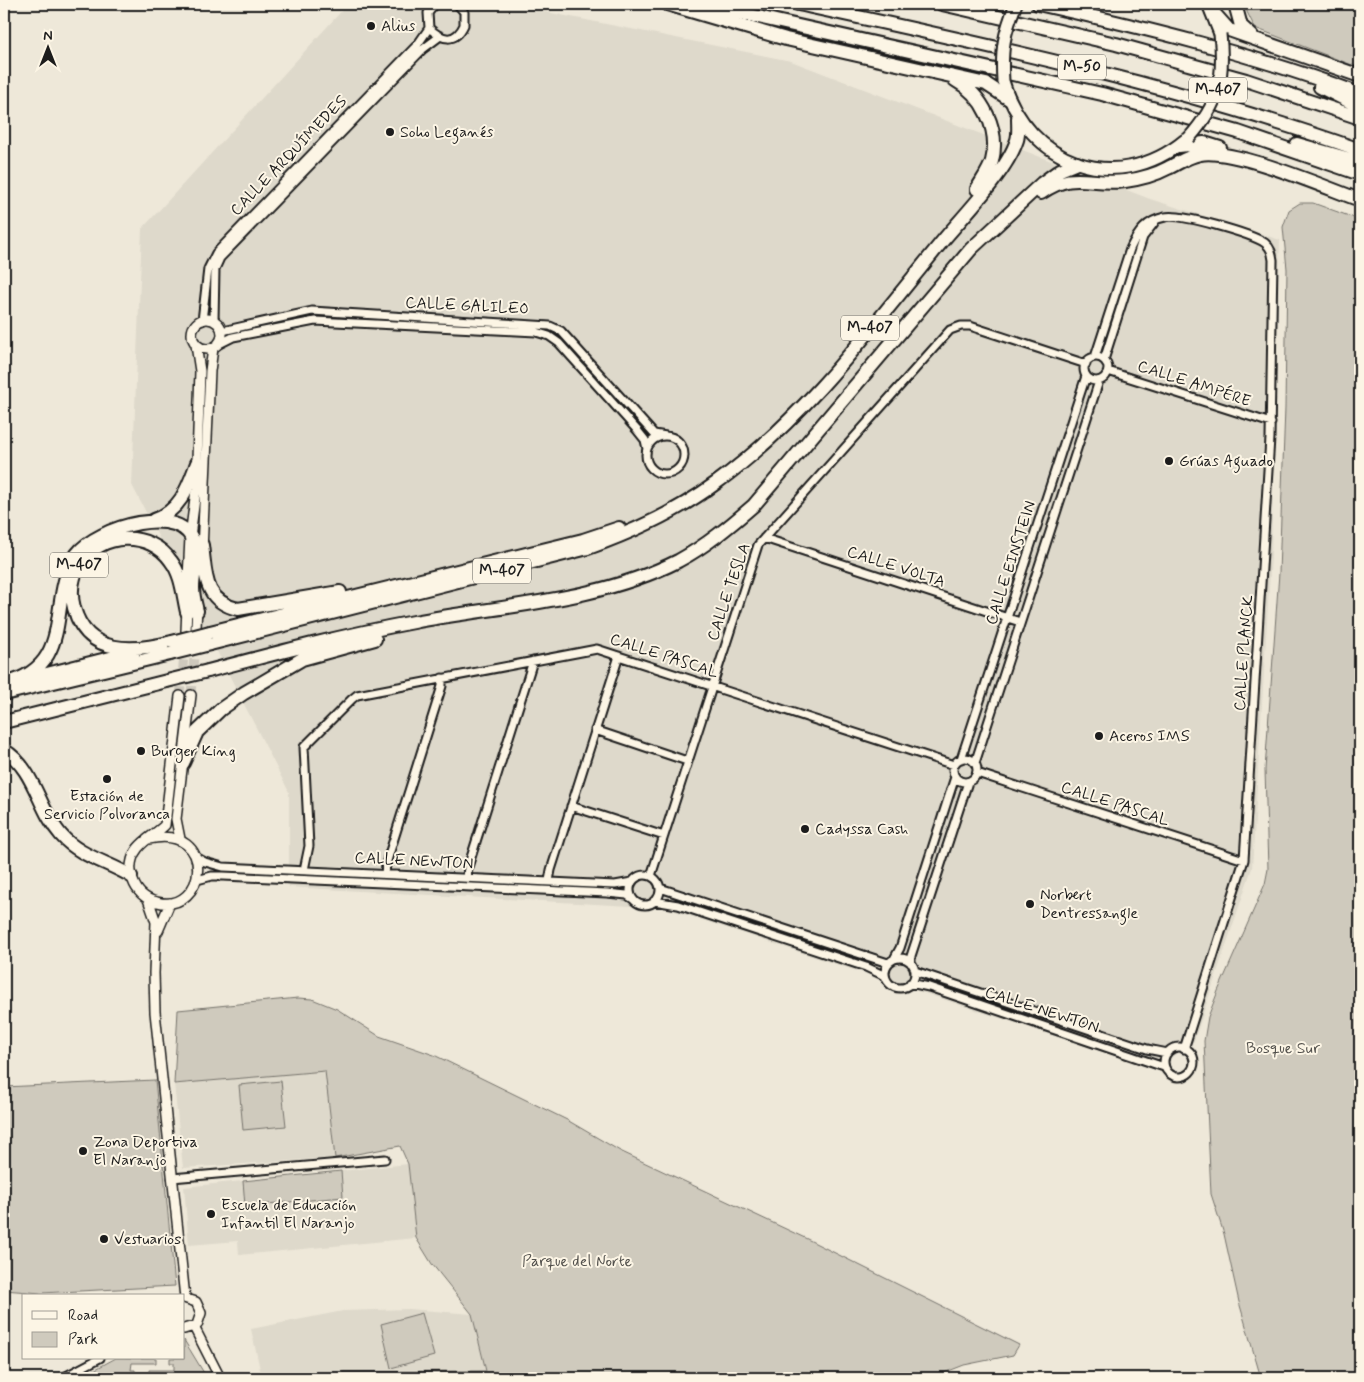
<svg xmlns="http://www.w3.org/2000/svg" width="1364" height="1382" font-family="Mynerve,sans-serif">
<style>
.built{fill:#ded9cb}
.green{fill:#cfcabd;stroke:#76736c}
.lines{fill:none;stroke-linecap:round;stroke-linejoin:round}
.tertiary-tunnel{stroke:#cec9bd;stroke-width:9;stroke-dasharray:9 4.5;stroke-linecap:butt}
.minor-casing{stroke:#1c1c1c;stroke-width:11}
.tertiary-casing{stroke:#1c1c1c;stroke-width:12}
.trunk-casing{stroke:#1c1c1c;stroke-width:15}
.motorway-casing{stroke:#1c1c1c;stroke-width:16}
.minor{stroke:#fcf5e5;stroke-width:7}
.tertiary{stroke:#fcf5e5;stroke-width:9}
.trunk{stroke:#fcf5e5;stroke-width:11}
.motorway{stroke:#fcf5e5;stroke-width:12}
.trunk-bridge-casing{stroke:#1c1c1c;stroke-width:15;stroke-linecap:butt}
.motorway-bridge-casing{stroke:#1c1c1c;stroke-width:16;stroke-linecap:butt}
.trunk-bridge{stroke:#fcf5e5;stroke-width:11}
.motorway-bridge{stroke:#fcf5e5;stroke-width:12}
.poi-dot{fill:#1c1c1c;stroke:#fcf5e5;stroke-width:2}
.labels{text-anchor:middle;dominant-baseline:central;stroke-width:4;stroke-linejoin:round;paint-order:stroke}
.shield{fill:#fcf5e5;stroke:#5f5d58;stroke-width:1}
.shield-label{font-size:15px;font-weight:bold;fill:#1c1c1c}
.poi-label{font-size:16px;fill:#1c1c1c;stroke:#fcf5e5;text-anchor:start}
.street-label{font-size:16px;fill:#1c1c1c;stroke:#fcf5e5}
.park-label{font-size:16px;fill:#52504c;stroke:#fcf5e5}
</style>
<rect width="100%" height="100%" fill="#eee8d9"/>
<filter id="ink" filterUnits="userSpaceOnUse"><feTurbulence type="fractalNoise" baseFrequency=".02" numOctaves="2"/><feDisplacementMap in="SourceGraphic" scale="10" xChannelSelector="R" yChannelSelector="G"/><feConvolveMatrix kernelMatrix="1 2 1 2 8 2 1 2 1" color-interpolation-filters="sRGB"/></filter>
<g filter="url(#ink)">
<path class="built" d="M348,4H506L791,61L1150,199L1280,240L1271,555L1252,868L1194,1041L1155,1069L666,908L289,887V792L132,485L142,229Z
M325,1071L335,1158L183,1168L174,1084Z
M408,1164L416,1238L239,1255L238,1241L189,1245L184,1187Z
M409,1309L472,1314L486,1372H343L321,1378H262L251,1329L343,1311Z"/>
<path class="green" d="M1247,4H1360V68L1255,28L1247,12Z
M1300,203H1313L1360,220V1378H1261L1239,1302L1224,1234L1211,1194L1204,1041L1208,1017L1218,991L1265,884L1268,869L1265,770L1279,573L1285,408L1287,269L1283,227L1289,210Z
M298,998L312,999L337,1009L379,1036L434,1055L567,1120L620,1151L807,1239L1019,1345L1013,1355L964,1365L931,1378H344L343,1372L486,1371L472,1314L432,1264L416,1238L408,1164L400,1146L335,1158L325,1071L174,1084L178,1010Z
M155,1080L175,1286L41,1293L4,1290V1087Z
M281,1081L286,1126L243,1130L239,1085Z
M341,1171L343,1197L245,1206L243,1181Z
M422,1313L434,1356L391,1368L381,1324Z
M184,1340L207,1378H153V1376H149V1370H174V1363H170V1358H184Z
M116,1358H156V1363H132L131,1370H135V1376L79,1378Z"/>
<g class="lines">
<path class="tertiary-tunnel" d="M191,695L195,643
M180,696L185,646"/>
<g class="minor-casing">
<path id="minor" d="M435,4L428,13L429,28C442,40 455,44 464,25V12L457,4
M202,321L208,269L216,253L418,44L429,28
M214,321L215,269L220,258L423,49L439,37
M222,331L312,311L550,326L561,331L654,434L666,436
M219,344L233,337L315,321L536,332L549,336L559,343L637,430L645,440L647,449
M1095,357L1130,249C1138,232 1146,221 1165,217C1180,213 1252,234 1265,243C1271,248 1272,253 1273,260L1270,438L1244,860L1184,1049
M1084 369a12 12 0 1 1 24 0a12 12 0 1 1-24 0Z
M1104,360L1143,237L1154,223
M1108,371L1271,423
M646 455a19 19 0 1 1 38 0a19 19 0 1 1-38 0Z
M764,538L1020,622
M595,730L687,761
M953 770a12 12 0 1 1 24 0a12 12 0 1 1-24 0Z
M961,759L1086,376
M975,763L1099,381
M977,773L1244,860
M571,806L664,836
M196,857L205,862L223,867L615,885L632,882
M304,870L309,846L304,747L352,699L357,695L597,649L954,765
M385,874L386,864L442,686V678
M630 890a15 15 0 1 1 30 0a15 15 0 1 1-30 0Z
M651,876L758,545L950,330L961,326H970L1086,364
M467,877L468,867L533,661
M197,880L212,876H223L607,893L627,895L633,899
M549,881L551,870L619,656
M660,888L888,963
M654,901L678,905L866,967L885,976
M885 973a15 15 0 1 1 30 0a15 15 0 1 1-30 0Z
M894,959L900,948L955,777
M911,963V956L968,782
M915,971L1147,1049L1167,1053
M910,983L929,987L1164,1067
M1164 1062a15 15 0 1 1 30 0a15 15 0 1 1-30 0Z
M172,1178L385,1159
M62,1378L100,1358"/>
</g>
<g class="tertiary-casing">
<path id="tertiary" d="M192 334a15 15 0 1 1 30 0a15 15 0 1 1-30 0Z
M202,551L210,371L213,348
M188,579L190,537L196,490L200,371L196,345
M196,628L197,606
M186,631L187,607
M149,839C218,824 207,915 157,902C133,897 123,867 138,848C145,839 157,833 165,825L180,696
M180,839L176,819L191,695
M148,899L156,922L154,973L155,1012L185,1298
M158,931L170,903
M184,1298L196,1302L201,1313L197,1325L184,1329
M194,1327L220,1378"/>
</g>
<g class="trunk-casing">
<path id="trunk" d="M1208,4L1220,34
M1003,81C1028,164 1116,197 1185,140"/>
</g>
<g class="motorway-casing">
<path id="motorway" d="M667,4L786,39L986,84L1009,99
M700,4L1102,94L1238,132L1360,174
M798,4C988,45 1176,85 1360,150
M942,4L1116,44L1246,80L1360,118
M1038,4C1146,28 1256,55 1360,94
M1235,4L1241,26L1252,36
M1213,12L1229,30L1360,76
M955,80C983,95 1000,130 992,161C989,171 982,180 977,189
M1320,87L1360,107
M1297,144L1360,162
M1179,146L1204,143L1220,148
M1041,193C1075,169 1089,186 1125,181C1140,179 1155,175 1168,168C1179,163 1188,156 1200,154C1235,148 1324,187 1360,200
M154,520C181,510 188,487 197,463
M202,545C206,574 203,601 238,609L340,592
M210,632L583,540L619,528
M172,642C134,652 87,656 74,608C70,593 72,577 80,564C100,532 150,530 171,561C182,575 183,595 187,612
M210,644L588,548C633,532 677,512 716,483C805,419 876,322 945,238C967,212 1007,171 1017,140C1019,134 1018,125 1018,118
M208,671C276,653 344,635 414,622C502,605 597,602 678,561C706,546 731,525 754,505L971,249L1042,183L1060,170L1077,163
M27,679L134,652
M4,684C79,665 45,599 77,554C96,528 184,500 195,546C198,559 193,575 193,588C193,596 195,603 197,611
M4,694L170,654
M4,722L167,681
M4,750C35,769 38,809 61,835C79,856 108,862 131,876
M183,763L197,732L221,709L244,693L302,659L375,639"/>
</g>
<use href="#minor" class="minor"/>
<use href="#tertiary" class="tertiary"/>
<use href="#trunk" class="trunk"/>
<use href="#motorway" class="motorway"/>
<g class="trunk-bridge-casing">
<path id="trunk-bridge" d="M1003,81C1001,49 1004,33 1016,4
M1189,138C1219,104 1225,79 1220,34"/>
</g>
<g class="motorway-bridge-casing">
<path id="motorway-bridge" d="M172,642L210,632
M170,654L210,644
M167,681L208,671"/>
</g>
<use href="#trunk-bridge" class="trunk-bridge"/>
<use href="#motorway-bridge" class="motorway-bridge"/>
</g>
</g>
<g class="poi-dot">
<circle cx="371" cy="26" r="5"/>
<circle cx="390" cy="132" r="5"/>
<circle cx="1169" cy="461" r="5"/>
<circle cx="1099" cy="736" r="5"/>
<circle cx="141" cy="751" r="5"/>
<circle cx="107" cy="779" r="5"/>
<circle cx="805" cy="829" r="5"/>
<circle cx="1030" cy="904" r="5"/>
<circle cx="83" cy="1151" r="5"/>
<circle cx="211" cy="1214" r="5"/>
<circle cx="104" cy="1239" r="5"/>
</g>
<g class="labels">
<g class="shield">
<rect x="1058" y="54.5" width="48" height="25" rx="4"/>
<rect x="1189" y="77.5" width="58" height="25" rx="4"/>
<rect x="841" y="315.5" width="58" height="25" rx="4"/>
<rect x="50" y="552.5" width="58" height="25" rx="4"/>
<rect x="473" y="558.5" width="58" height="25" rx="4"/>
</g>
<g class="shield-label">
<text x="1082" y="67">M-50</text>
<text x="1218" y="90">M-407</text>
<text x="870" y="328">M-407</text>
<text x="79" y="565">M-407</text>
<text x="502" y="571">M-407</text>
</g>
<g class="poi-label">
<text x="381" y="26">Alius</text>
<text x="400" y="132">Soho Leganés</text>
<text x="1179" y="461">Grúas Aguado</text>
<text x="1109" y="736">Aceros IMS</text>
<text x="151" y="751">Burger King</text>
<text x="107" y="796" text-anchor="middle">Estación de<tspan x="107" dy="18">Servicio Polvoranca</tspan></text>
<text x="815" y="829">Cadyssa Cash</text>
<text x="1040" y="895">Norbert<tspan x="1040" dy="18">Dentressangle</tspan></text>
<text x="93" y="1142">Zona Deportiva<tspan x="93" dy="18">El Naranjo</tspan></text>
<text x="221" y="1205">Escuela de Educación<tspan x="221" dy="18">Infantil El Naranjo</tspan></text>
<text x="114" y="1239">Vestuarios</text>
</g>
<g class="street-label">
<text transform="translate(289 156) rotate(-46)">CALLE ARQUÍMEDES</text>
<text transform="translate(467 306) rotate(3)">CALLE GALILEO</text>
<text transform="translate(1194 384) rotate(18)">CALLE AMPÉRE</text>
<text transform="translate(1011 563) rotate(-72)">CALLE EINSTEIN</text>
<text transform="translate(896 567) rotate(18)">CALLE VOLTA</text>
<text transform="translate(729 592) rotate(-71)">CALLE TESLA</text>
<text transform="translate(1244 653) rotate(-86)">CALLE PLANCK</text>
<text transform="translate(664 656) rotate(18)">CALLE PASCAL</text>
<text transform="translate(1115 804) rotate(18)">CALLE PASCAL</text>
<text transform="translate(414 861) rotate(3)">CALLE NEWTON</text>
<text transform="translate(1042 1010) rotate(18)">CALLE NEWTON</text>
</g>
<g class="park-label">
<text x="1283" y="1048">Bosque Sur</text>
<text x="577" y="1261">Parque del Norte</text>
</g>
</g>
<rect width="1364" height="1382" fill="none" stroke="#fcf5e5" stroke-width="20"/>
<rect x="10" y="10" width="1344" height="1362" fill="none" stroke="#1c1c1c" stroke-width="2" filter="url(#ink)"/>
<rect x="22" y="1294" width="162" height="65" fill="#fcf5e5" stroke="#a29e95"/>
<rect x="32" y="1311" width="25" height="8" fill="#fcf5e5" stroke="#a29e95"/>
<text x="68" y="1320" font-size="15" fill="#1c1c1c">Road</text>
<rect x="32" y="1332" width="25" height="15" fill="#cfcabd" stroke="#a29e95"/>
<text x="68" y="1344" font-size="15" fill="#1c1c1c">Park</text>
<g transform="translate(48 48)" stroke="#fcf5e5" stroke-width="4" paint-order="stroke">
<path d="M0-4L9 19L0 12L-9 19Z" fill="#1c1c1c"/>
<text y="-8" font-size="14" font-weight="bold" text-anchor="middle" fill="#1c1c1c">N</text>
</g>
</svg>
